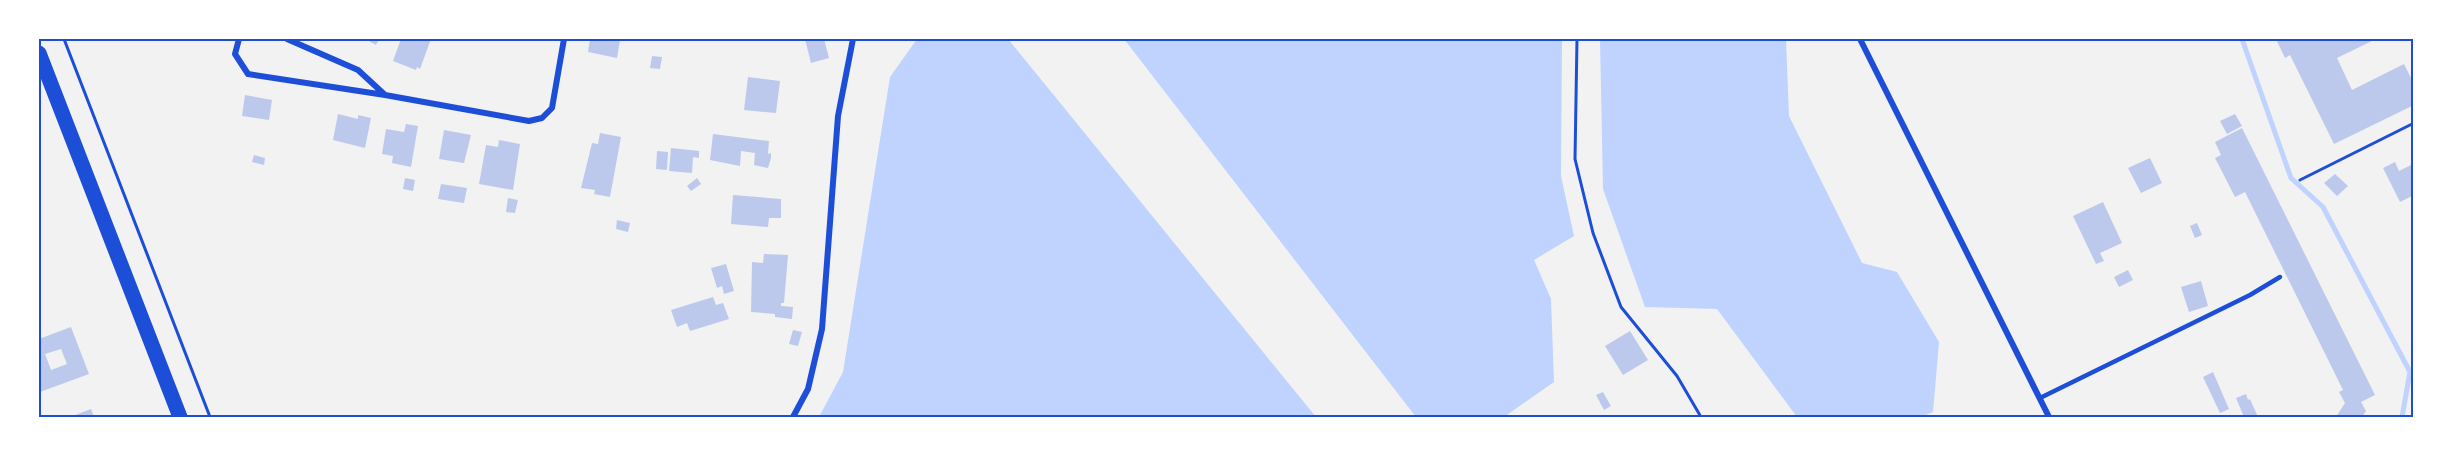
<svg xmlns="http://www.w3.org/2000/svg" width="2453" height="456" font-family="Montserrat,sans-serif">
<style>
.water{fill:#bfd3fe}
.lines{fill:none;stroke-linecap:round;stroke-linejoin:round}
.stream{stroke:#bfd3fe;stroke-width:5}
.building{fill:#bdc9ec;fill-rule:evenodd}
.path{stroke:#1d4ed8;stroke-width:3}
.service{stroke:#1d4ed8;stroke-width:4.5}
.minor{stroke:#1d4ed8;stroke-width:6}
.primary{stroke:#1d4ed8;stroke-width:15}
.neatline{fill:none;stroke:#1d4ed8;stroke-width:2}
</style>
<rect width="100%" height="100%" fill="#f2f2f2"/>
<path class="water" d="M917,39H1008L1316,417H819L843,372L890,77Z
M1124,39H1562L1561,176L1574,236L1534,260L1551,299L1554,382L1504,417H1416Z
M1600,39H1786L1789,116L1862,263L1897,272L1939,342L1933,412L1921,417H1797L1717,309L1645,307L1603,189Z"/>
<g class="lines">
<path class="stream" d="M2242,39L2291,178L2323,207L2410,372L2402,417"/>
</g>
<path class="building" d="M365,39H379L376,45Z
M401,39H431L420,69L417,67L416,70L393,61Z
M590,39L620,40L617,58L588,52Z
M805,39H824L829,58L811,63Z
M2276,39H2376L2337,58L2352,90L2404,64L2414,84V105L2334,144L2290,55L2285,58Z
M652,56L662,57L660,69L650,68Z
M748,77L780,81L776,113L744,110Z
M245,95L272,100L269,120L242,116Z
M338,114L358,119V115L371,118L365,148L333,140Z
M2235,114L2242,126L2227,134L2220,121Z
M406,124L418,126L411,167L392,163L393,156L382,154L386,129L404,132Z
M2242,128L2375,395L2361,402L2366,411L2362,417H2336L2345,403L2339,392L2343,390L2245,192L2235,197L2215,158L2221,155L2215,142Z
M444,130L471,135L464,163L439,159Z
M600,133L621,137L610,197L594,194L595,190L581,188L592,143L598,144Z
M713,134L769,141L768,154L771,153V158L768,168L754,165L755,153L741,151L740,166L710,160Z
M499,140L520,144L513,190L479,184L486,145L498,147Z
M671,148L699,151V158L693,157L692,173L669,171Z
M657,151L668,152L667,170L656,169Z
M254,155L265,158L264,165L252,162Z
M2150,158L2162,183L2141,193L2128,168Z
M2395,162L2399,171L2413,164L2414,167V195L2400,202L2383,168Z
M2335,174L2348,186L2337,196L2324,183Z
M405,178L415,180L413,191L403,189Z
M697,178L701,184L691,191L687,186Z
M441,184L467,188L464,203L438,199Z
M733,195L781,199V218H769L768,227L731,224Z
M508,198L518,200L515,213L506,212Z
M2103,202L2122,243L2100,253L2104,261L2096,264L2073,216Z
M617,220L630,223L628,232L616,229Z
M2197,223L2202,235L2195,238L2190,226Z
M764,254L788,255L784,303H781V306L793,307L792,319L775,317V314L751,312L752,262L763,263Z
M726,264L734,291L724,294L722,286L717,288L711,268Z
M2128,270L2133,280L2119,287L2114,277Z
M2201,281L2208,306L2189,312L2181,287Z
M713,297L716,305L723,303L729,319L690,331L687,323L677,327L671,310Z
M71,327L89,374L40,392L39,339ZM61,349L67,364L51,370L45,354Z
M793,330L802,332L798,346L789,344Z
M1630,331L1648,360L1623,375L1605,346Z
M2213,372L2229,409L2220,413L2203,377Z
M1603,392L1611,406L1604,410L1596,395Z
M2246,394L2248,400L2250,399L2258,417H2244L2236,398Z
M91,409L94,417H70Z"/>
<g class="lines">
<path class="path" d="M64,39L210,417
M1577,39L1575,159L1593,233L1621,307L1677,376L1701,417
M2300,180L2414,123"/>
<path class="service" d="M2040,398L2250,295L2280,277"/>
<path class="minor" d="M239,39L235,54L248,74L385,95L529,121L542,118L552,108L564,39
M287,39L358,70L384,94
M1860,39L2049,417
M793,417L808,389L822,329L838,116L853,39"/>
<path class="primary" d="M39,53L180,417"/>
</g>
<rect width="2453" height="456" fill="none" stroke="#ffffff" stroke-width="81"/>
<rect x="40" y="40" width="2372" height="376" class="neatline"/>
</svg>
